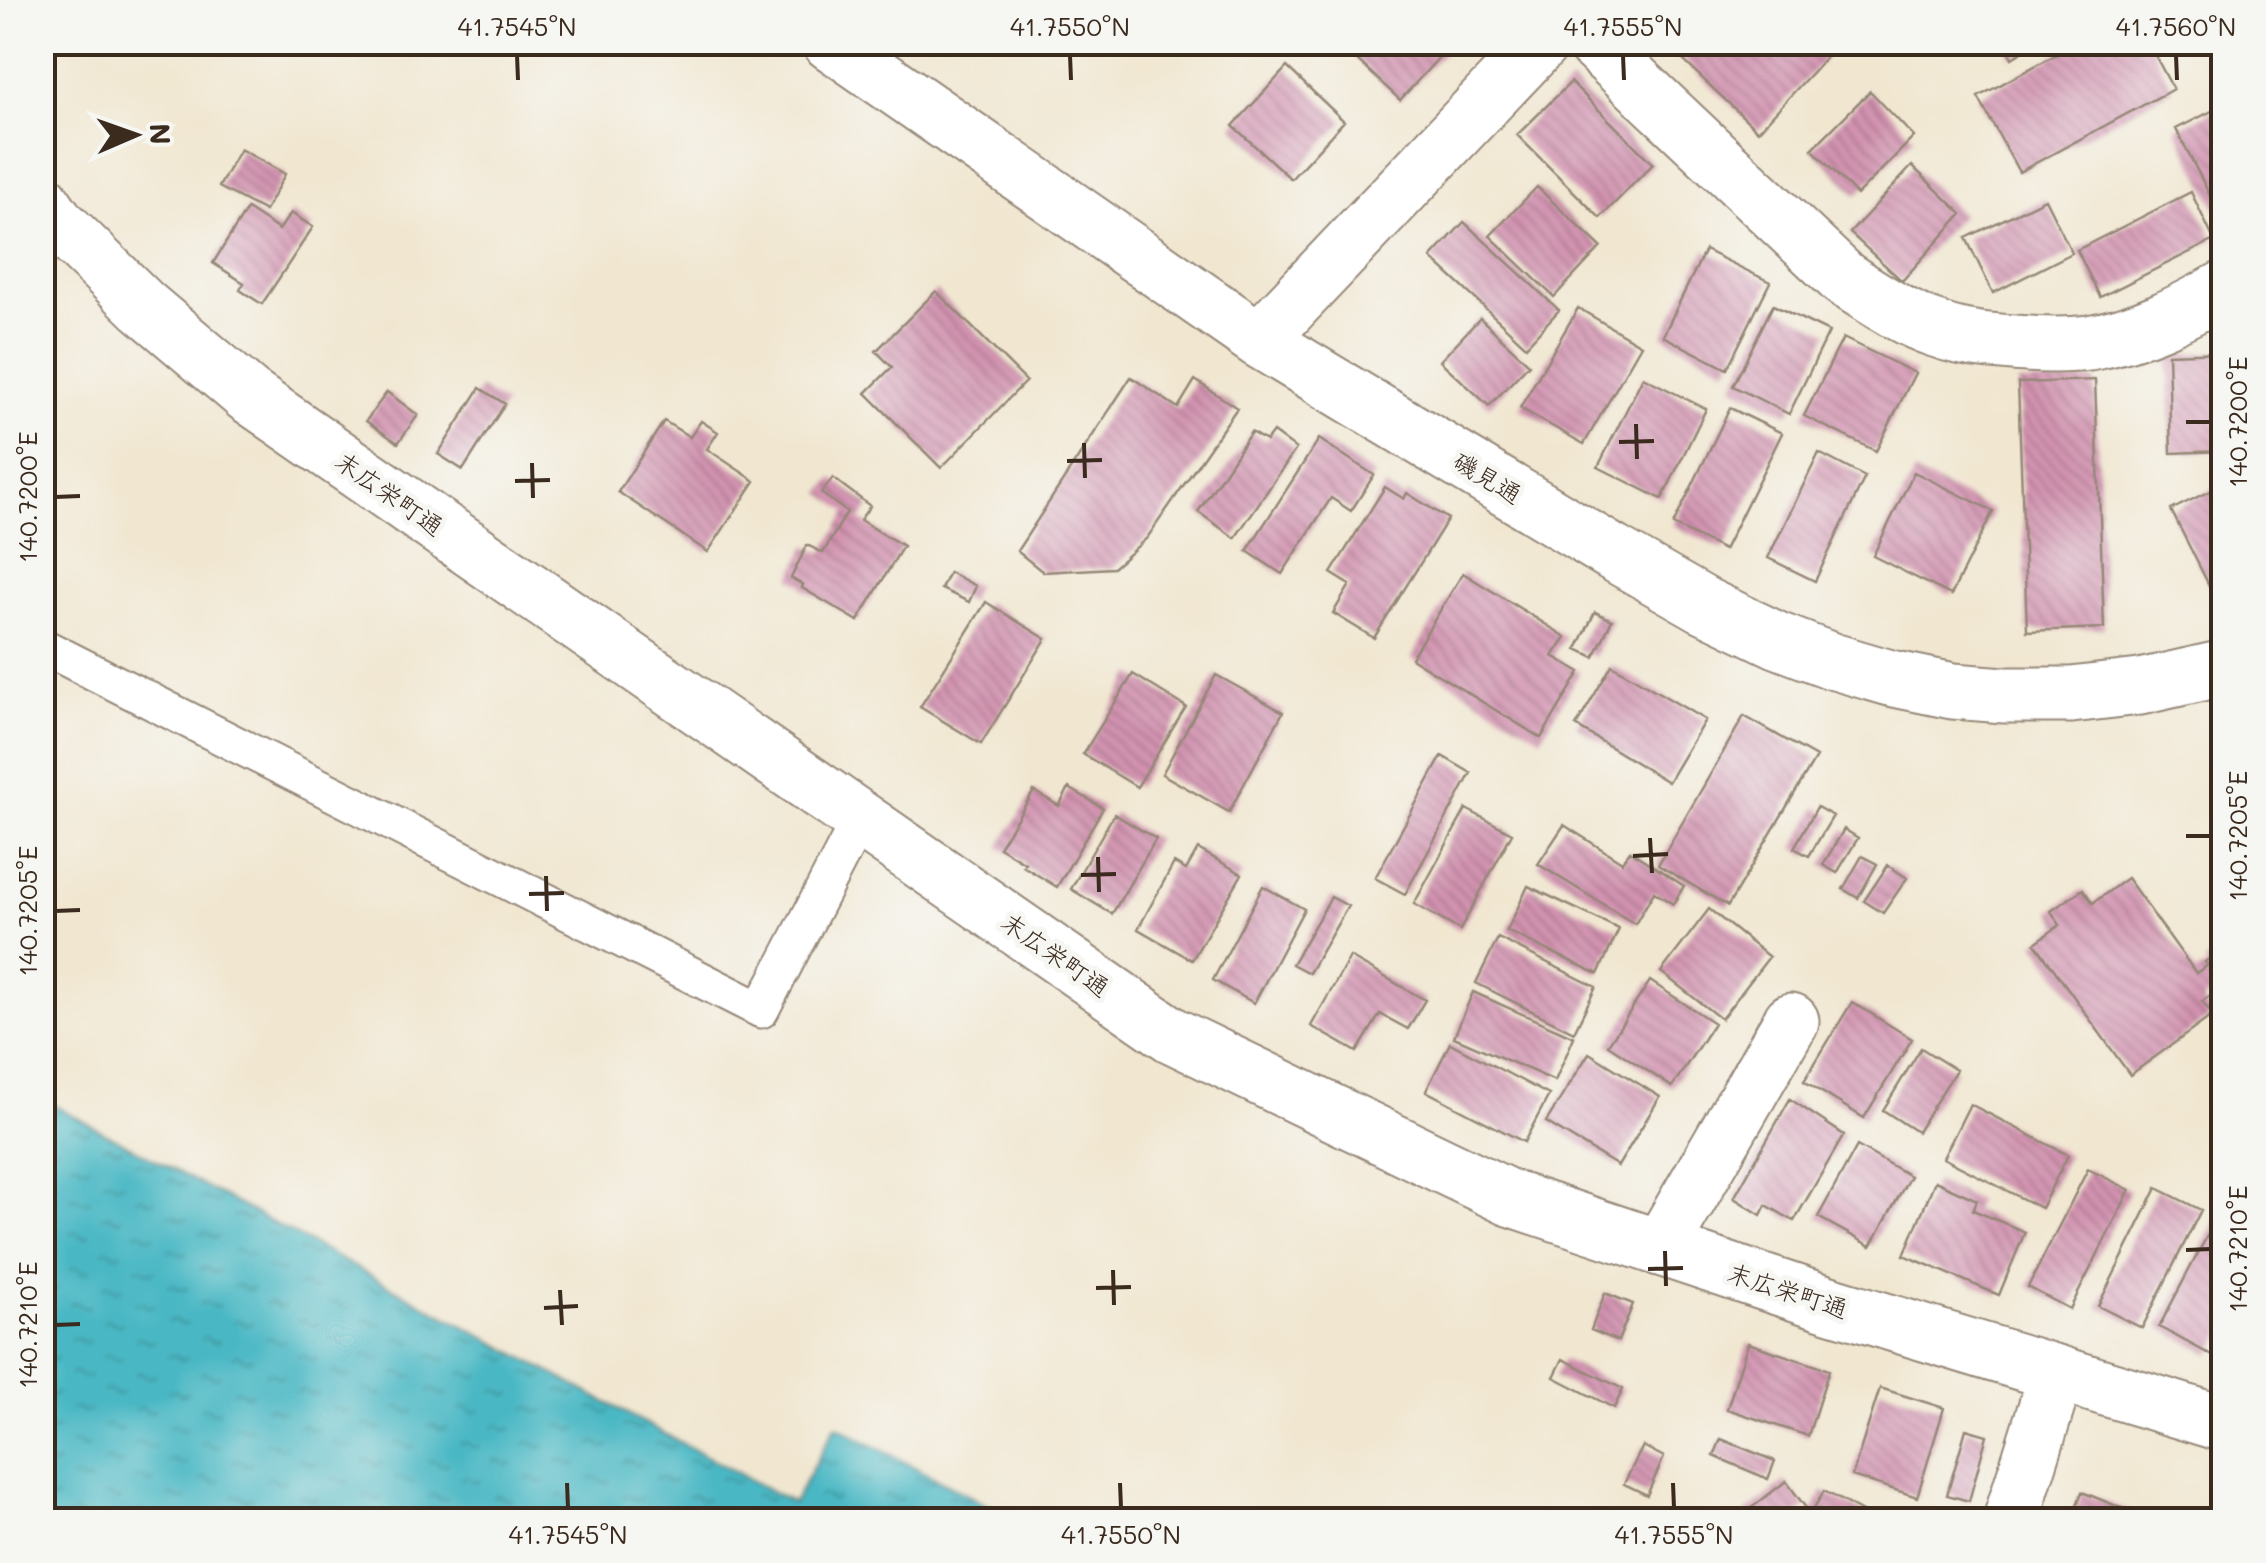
<svg xmlns="http://www.w3.org/2000/svg" width="2266" height="1563" font-family="Mali,'Klee One',sans-serif">
<style>
.water{fill:url(#water-ripples);stroke:#427171;stroke-width:2.5}
.building{fill:url(#building-back-hatch)}
.lines{fill:none;stroke-linecap:round;stroke-linejoin:round}
.service-casing{stroke:#968878;stroke-width:39}
.minor-casing{stroke:#968878;stroke-width:59}
.tertiary-casing{stroke:#968878;stroke-width:59}
.service{stroke:#fff;stroke-width:35}
.minor{stroke:#fff;stroke-width:55}
.tertiary{stroke:#fff;stroke-width:55}
.ticks{fill:none;stroke:#3b2a1e;stroke-width:4}
.labels{text-anchor:middle;dominant-baseline:central;stroke-width:10;stroke-linejoin:round;paint-order:stroke}
.street-label{font-size:25px;fill:#3b2a1e;stroke:#f6f6f2}
.neatline{fill:none;stroke:#3b2a1e;stroke-width:4}
.ticks-label{font-size:25px;text-anchor:middle;fill:#3b2a1e}
</style>
<defs>
<pattern id="water-ripples" width="26" height="14" patternUnits="userSpaceOnUse" patternTransform="scale(2.5)"><rect width="26" height="14" fill="#4ab8c4"/><path d="M2 4q2-2 4 0t4 0M15 11q2-2 4 0t4 0" fill="none" stroke="#3f969f"/></pattern>
<pattern id="building-back-hatch" width="6" height="6" patternUnits="userSpaceOnUse" patternTransform="scale(2.5)"><rect width="6" height="6" fill="#d293b0"/><path d="M-1 5l2 2M0 0l6 6M5-1l2 2" fill="none" stroke="#ac788f"/></pattern>
</defs>
<rect width="100%" height="100%" fill="#f6f6f2"/>
<filter id="ink" filterUnits="userSpaceOnUse"><feTurbulence type="fractalNoise" baseFrequency=".01" numOctaves="2"/><feDisplacementMap in="SourceGraphic" scale="20" xChannelSelector="R" yChannelSelector="G"/><feConvolveMatrix kernelMatrix="1 2 1 2 8 2 1 2 1" color-interpolation-filters="sRGB"/></filter>
<filter id="wash" filterUnits="userSpaceOnUse"><feTurbulence type="fractalNoise" baseFrequency=".0048" numOctaves="4" result="noise"/><feDisplacementMap in="SourceGraphic" scale="40" xChannelSelector="R" yChannelSelector="G"/><feGaussianBlur stdDeviation="2.25" result="paint"/><feColorMatrix in="noise" values="0 0 0 0 0 0 0 0 0 0 0 0 0 0 0 0 0 1.4 0 .05"/><feComposite in="paint" operator="in"/></filter>
<g filter="url(#wash)">
<rect width="100%" height="100%" fill="#f1e7d1"/>
<path class="water" d="M42,1099L793,1503L836,1426L1015,1520H43Z"/>
<g id="blocks">
<path class="building" d="M1338,42H1453L1400,100Z
M1664,42H1840L1758,131Z
M2004,42H2039L2012,58Z
M2079,42H2148L2173,89L2019,172L1978,97Z
M1287,67L1344,121L1291,179L1233,126Z
M1571,82L1653,164L1600,218L1517,135Z
M1870,91L1914,137L1857,195L1812,149Z
M2224,105V223L2176,129Z
M240,149L285,174L265,211L219,187Z
M1912,166L1962,214L1902,281L1850,233Z
M1537,187L1601,247L1554,297L1490,236Z
M2191,192L2214,240L2100,297L2077,250Z
M2045,199L2072,253L1993,293L1966,238Z
M247,209L279,230L291,213L313,227L262,304L240,290L244,283L213,263Z
M1464,222L1559,310L1526,346L1431,258Z
M1705,250L1770,282L1727,369L1663,336Z
M936,291L1026,381L941,468L866,393L892,367L876,351Z
M1773,305L1829,332L1789,414L1733,386Z
M1578,308L1641,345L1584,444L1520,408Z
M1480,318L1529,364L1489,406L1440,361Z
M1843,338L1915,373L1876,451L1804,416Z
M2224,352V451L2171,453L2168,354Z
M1131,377L1178,408L1195,380L1237,408L1147,538L1113,568L1043,572L1017,551Z
M1643,377L1706,409L1662,499L1598,467Z
M2095,380L2104,628L2027,631L2018,383Z
M480,388L505,404L463,470L438,454Z
M387,392L418,415L398,443L366,421Z
M1730,408L1782,433L1724,550L1673,525Z
M664,421L690,437L701,421L718,432L707,449L755,481L708,552L618,492Z
M1251,432L1266,441L1273,432L1296,449L1235,538L1198,512Z
M1319,439L1374,475L1351,511L1331,498L1282,574L1247,551Z
M1819,453L1865,477L1815,581L1768,558Z
M1914,472L1993,511L1951,595L1873,556Z
M833,478L870,506L860,520L903,546L858,621L802,588L803,585L791,578L807,545L823,553L847,512L821,493Z
M2224,484V595L2216,599L2171,510Z
M1385,487L1404,499L1407,493L1448,519L1374,638L1333,613L1350,585L1331,573Z
M949,572L976,586L969,602L941,589Z
M1463,573L1566,637L1553,656L1580,672L1541,738L1411,658Z
M986,602L1046,639L981,744L920,707Z
M1595,612L1612,620L1594,657L1577,649Z
M1612,665L1705,720L1668,782L1576,726Z
M1133,674L1186,707L1137,787L1083,754Z
M1216,675L1283,712L1229,812L1162,774Z
M1744,716L1816,757L1728,906L1658,865Z
M1442,756L1471,773L1405,894L1375,878Z
M1069,788L1103,808L1057,887L1023,866L1025,863L999,847L1034,791L1059,806Z
M1817,807L1833,816L1809,856L1794,848Z
M1466,809L1512,833L1460,930L1414,904Z
M1114,814L1156,839L1112,914L1071,889Z
M1564,825L1622,862L1630,851L1684,886L1673,904L1654,892L1635,924L1538,864Z
M1844,829L1858,838L1837,873L1823,865Z
M1198,849L1242,874L1192,960L1138,929L1174,863L1186,870Z
M1862,856L1877,864L1858,898L1843,889Z
M1888,865L1907,878L1883,913L1864,901Z
M2127,878L2196,973L2208,965L2205,962L2224,949V986L2202,1001L2213,1015L2130,1075L2035,943L2060,925L2051,911L2083,889L2093,903Z
M1263,886L1304,909L1254,1003L1213,980Z
M1528,886L1619,929L1598,974L1507,931Z
M1331,897L1348,906L1309,973L1292,964Z
M1709,909L1769,957L1721,1019L1661,972Z
M1498,938L1596,987L1574,1032L1476,983Z
M1350,957L1425,1000L1408,1029L1380,1014L1357,1052L1311,1026Z
M1650,981L1714,1023L1672,1087L1608,1045Z
M1473,992L1574,1037L1555,1081L1454,1037Z
M1852,1002L1912,1039L1864,1118L1804,1081Z
M1450,1043L1549,1095L1524,1142L1426,1091Z
M1921,1048L1956,1070L1917,1132L1883,1110Z
M1589,1053L1660,1097L1618,1166L1546,1122Z
M1790,1099L1844,1135L1794,1221L1766,1205L1761,1215L1734,1198Z
M1970,1104L2068,1155L2041,1208L1943,1158Z
M1857,1146L1910,1176L1871,1246L1818,1217Z
M2088,1169L2130,1190L2070,1309L2028,1287Z
M1935,1181L1977,1200L1973,1210L2025,1232L1999,1295L1904,1255Z
M2157,1188L2201,1210L2142,1328L2098,1306Z
M2224,1204V1332L2211,1355L2159,1327Z
M1605,1293L1633,1304L1618,1341L1591,1330Z
M1748,1343L1829,1370L1808,1436L1727,1409Z
M1563,1359L1623,1389L1614,1408L1554,1377Z
M1880,1388L1944,1408L1917,1497L1852,1476Z
M1966,1429L1987,1435L1969,1501L1947,1495Z
M1721,1439L1775,1461L1768,1479L1714,1456Z
M1643,1446L1664,1457L1647,1495L1624,1484Z
M1786,1481L1806,1508L1790,1520H1736Z
M1824,1491L1877,1520H1807Z
M2082,1492L2151,1520H2071Z"/>
</g>
</g>
<g filter="url(#ink)">
<use href="#blocks" fill-opacity="0" stroke="#968878" stroke-width="2.5"/>
<g class="lines">
<g class="service-casing">
<path id="service" d="M42,646L761,1010L860,819"/>
</g>
<g class="minor-casing">
<path id="minor" d="M1593,42L1844,279C1874,298 1904,319 1938,330C1962,339 1987,341 2013,343C2037,345 2065,346 2089,343C2137,335 2182,313 2224,289
M1660,1248L1791,1021
M2011,1520L2057,1373"/>
</g>
<g class="tertiary-casing">
<path id="tertiary" d="M830,42L1259,340L1613,553L1704,605L1777,640L1832,661L1890,678L1953,691L2005,695H2071L2140,687L2224,668
M42,201L56,221L143,306L248,395L1172,1035L1510,1198L1826,1303L2224,1424
M1259,340L1542,42"/>
</g>
<use href="#service" class="service"/>
<use href="#minor" class="minor"/>
<use href="#tertiary" class="tertiary"/>
</g>
</g>
<path class="ticks" d="M517,55L518,80M1070,55L1071,80M1623,55L1624,80M2176,55L2177,80M2186,422H2211M1636,424L1637,459M1619,442L1654,441M1084,443L1085,478M1067,461L1102,460M532,463L533,498M515,481L550,480M55,497L80,496M2186,836H2211M1650,838L1652,873M1633,856L1668,854M1098,857L1099,892M1081,875L1116,874M546,876L547,911M529,894L564,893M55,911L80,910M2186,1250L2211,1249M1665,1251L1666,1286M1648,1269L1683,1268M1113,1270L1114,1305M1096,1288L1131,1287M560,1290L562,1325M544,1308L578,1306M55,1325L80,1324M567,1483L568,1508M1120,1483L1121,1508M1673,1483L1674,1508"/>
<g class="labels">
<g class="street-label">
<text transform="translate(1488 477) rotate(31)">磯見通</text>
<text transform="translate(390 493) rotate(35)">末広栄町通</text>
<text transform="translate(1056 954) rotate(35)">末広栄町通</text>
<text transform="translate(1788 1290) rotate(18)">末広栄町通</text>
</g>
</g>
<rect width="2266" height="1563" fill="none" stroke="#f6f6f2" stroke-width="110"/>
<g transform="translate(135 135) rotate(88)" stroke="#f6f6f2" stroke-width="8" paint-order="stroke">
<path d="M0-8L18 38L0 25L-18 38Z" fill="#3b2a1e"/>
<text y="-15" font-size="28" font-weight="bold" text-anchor="middle" fill="#3b2a1e">N</text>
</g>
<rect x="55" y="55" width="2156" height="1453" class="neatline"/>
<g class="ticks-label">
<text x="517" y="36">41.7545°N</text>
<text x="1070" y="36">41.7550°N</text>
<text x="1623" y="36">41.7555°N</text>
<text x="2176" y="36">41.7560°N</text>
<text transform="translate(2238 422) rotate(-90)" y="9">140.7200°E</text>
<text transform="translate(28 497) rotate(-90)" y="9">140.7200°E</text>
<text transform="translate(2238 836) rotate(-90)" y="9">140.7205°E</text>
<text transform="translate(28 911) rotate(-90)" y="9">140.7205°E</text>
<text transform="translate(2238 1249) rotate(-90)" y="9">140.7210°E</text>
<text transform="translate(28 1325) rotate(-90)" y="9">140.7210°E</text>
<text x="568" y="1544">41.7545°N</text>
<text x="1121" y="1544">41.7550°N</text>
<text x="1674" y="1544">41.7555°N</text>
</g>
</svg>
